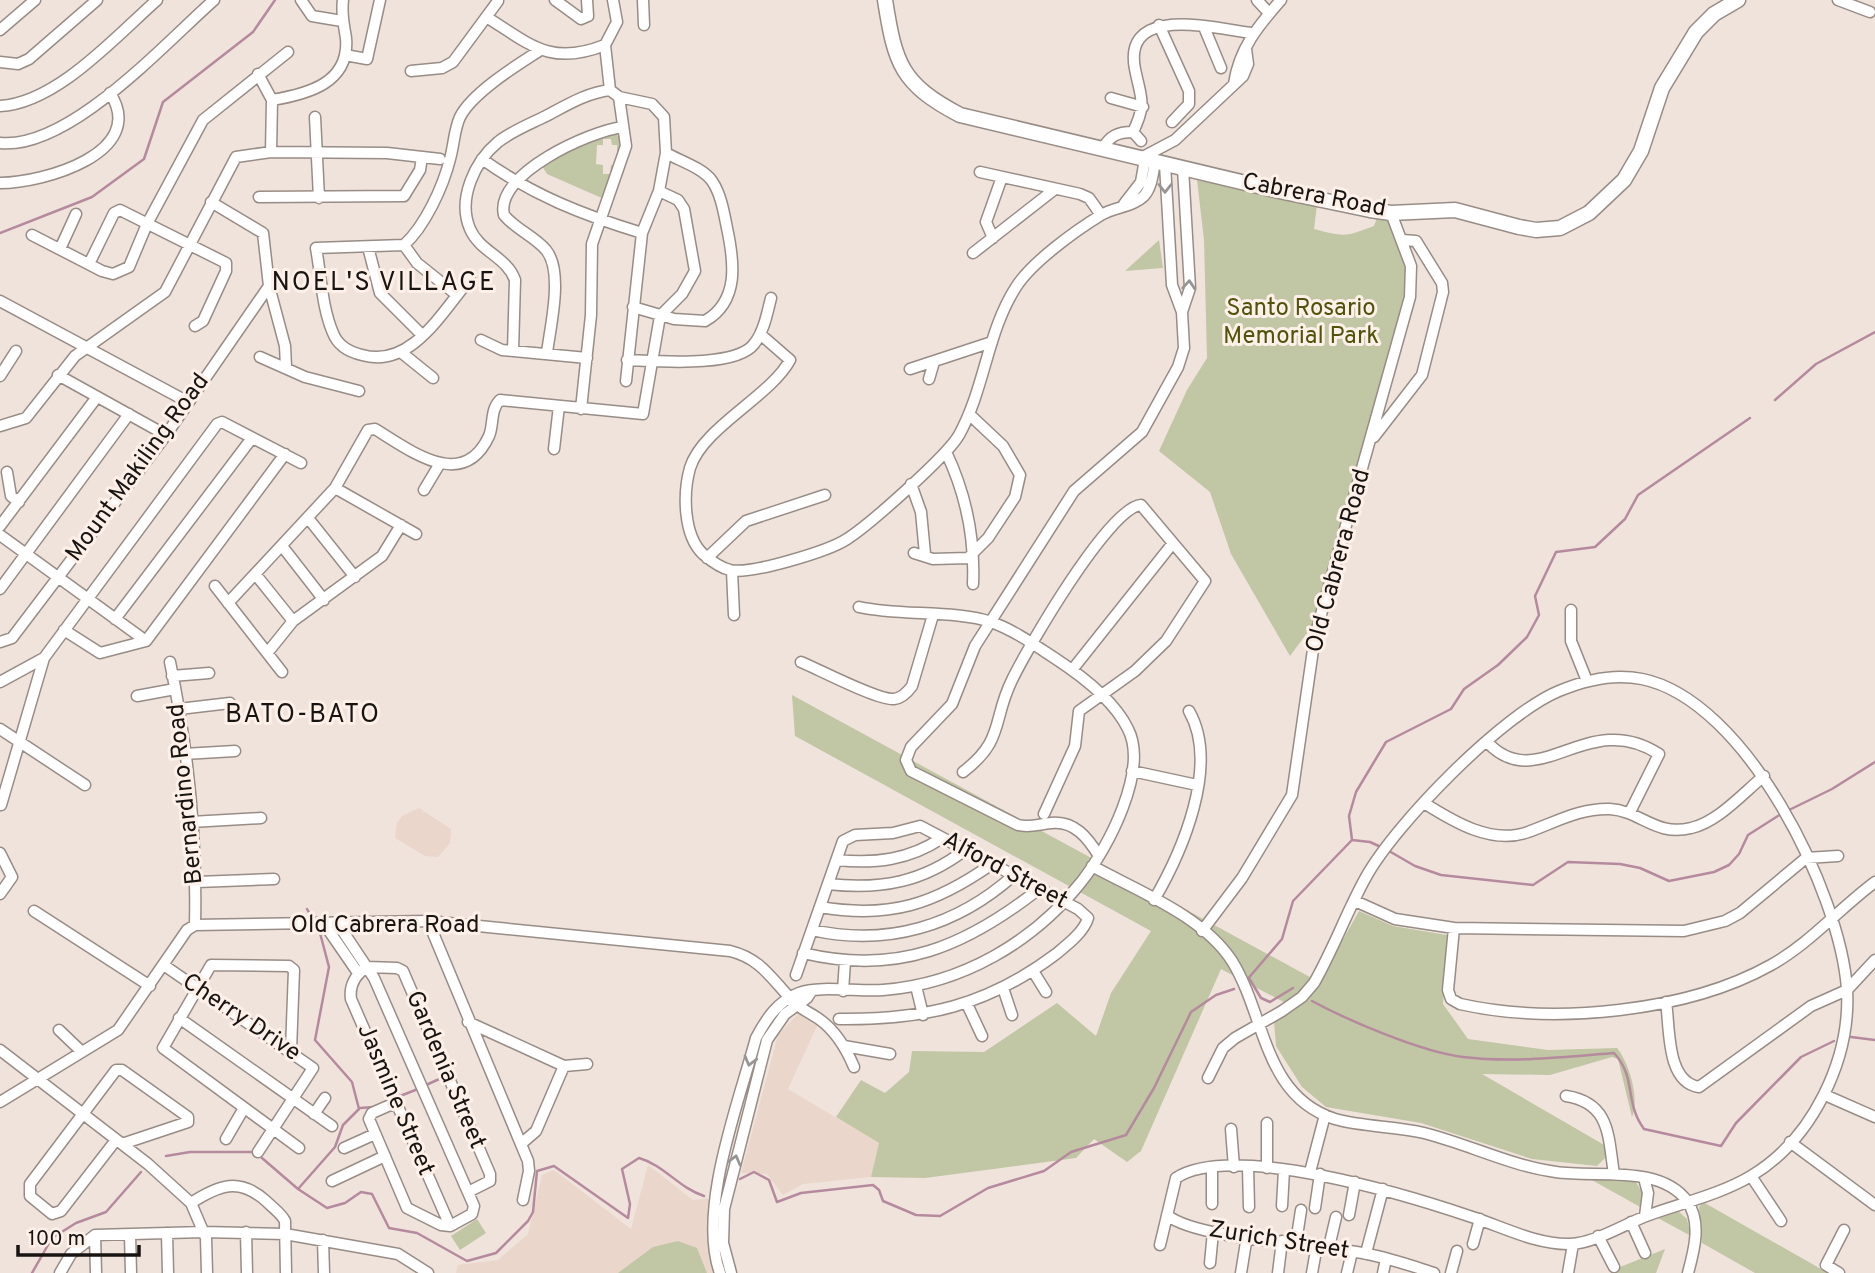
<svg xmlns="http://www.w3.org/2000/svg" width="1875" height="1273" font-family="Overpass,sans-serif">
<style>
.built{fill:#ead6cb}
.green{fill:#c1c6a4;fill-rule:evenodd}
.lines{fill:none;stroke-linecap:round;stroke-linejoin:round}
.stream{stroke:#b68a9e;stroke-width:2.5}
.minor-casing{stroke:#988c86;stroke-width:13}
.major-casing{stroke:#988c86;stroke-width:17}
.minor{stroke:#fff;stroke-width:10}
.major{stroke:#fff;stroke-width:14}
.oneway{stroke:#979594}
.labels{text-anchor:middle;dominant-baseline:central;stroke-width:6;stroke-linejoin:round;paint-order:stroke}
.street-label{font-size:24px;fill:#181411;stroke:#fdf0e9}
.park-label{font-size:24px;fill:#4f540a;stroke:#fdf0e9}
.neighbourhood-label{font-size:26px;letter-spacing:2px;fill:#181411;stroke:#fdf0e9}
</style>
<rect width="100%" height="100%" fill="#f0e3dc"/>
<path class="built" d="M419,808L451,829L450,843L438,857L425,856L395,838L397,823L402,816Z
M800,1012L817,1026L788,1089L879,1143L871,1177L803,1184L783,1195L767,1174L741,1173L778,1035Z
M648,1165L693,1200L711,1198L716,1273H456L458,1265L498,1260L528,1234L542,1175L554,1170L631,1229Z"/>
<path class="green" d="M611,133L622,137C626,158 612,180 604,199L547,174L542,166L596,136ZM603,139H611L612,145H617V164L611,165L610,174H603V165L596,164L597,145H603Z
M1197,180L1317,205L1314,229C1345,237 1345,237 1374,226L1377,218H1386L1406,262L1407,295L1313,625L1290,656L1231,554L1210,492L1159,451L1187,390L1207,358L1204,240Z
M1159,240L1163,268L1125,271Z
M792,695L1319,982L1359,911L1393,926L1447,935L1443,1004L1468,1039L1548,1050L1617,1048C1629,1063 1640,1099 1632,1117L1618,1059L1612,1057L1550,1075L1482,1074L1606,1146L1605,1158L1597,1166L1532,1159L1421,1123L1326,1107L1302,1087L1276,1046L1274,1022L1295,1008L1221,969L1141,1151L1127,1162L1094,1139L1076,1158L925,1178L871,1177L879,1143L836,1117L861,1080L885,1093L909,1072L912,1051L984,1052L1057,1003L1096,1036L1111,993L1151,931L795,736Z
M1590,1179L1636,1182L1644,1196L1642,1208Z
M1703,1202L1828,1273H1755L1702,1243L1699,1207Z
M1677,1210L1687,1219L1691,1236L1656,1217Z
M477,1219L486,1233L460,1250L451,1236Z
M678,1241L697,1248L707,1273H618L653,1247Z
M1665,1249L1656,1273H1615V1269Z"/>
<g class="lines">
<path class="stream" d="M0,233L92,197L144,159L163,102L253,32L275,0
M1775,400L1816,364L1875,332
M1787,811L1832,789L1875,762
M1352,840L1370,842L1383,848
M1389,851L1415,866L1441,875L1533,885L1568,862L1620,864L1640,868L1669,881L1714,872L1729,865L1739,854L1748,835L1781,814
M307,909L312,918
M1249,978L1261,998L1270,1002L1293,988
M1246,981L1282,939L1293,901L1352,840L1349,816L1356,792L1386,742L1451,709L1464,689L1498,665L1527,637L1539,615L1535,596L1556,552L1595,547L1625,519L1638,495L1750,418
M1312,1001C1349,1021 1422,1052 1463,1057C1512,1063 1565,1057 1614,1053C1637,1078 1624,1102 1644,1129L1721,1146L1736,1123L1801,1057L1834,1041
M1851,1037L1875,1040
M426,1085L446,1076
M400,1096L418,1089
M360,1108L374,1107
M166,1156L190,1152H255L298,1189L335,1147L343,1125L359,1109L352,1082L315,1040L329,967L320,933
M740,1179L754,1172L769,1180L777,1202L801,1193L873,1185L879,1190L883,1201L916,1215L940,1216L988,1188L1044,1171L1071,1152L1126,1135L1154,1088L1191,1012L1216,995L1234,989
M298,1189L327,1208L345,1203L361,1192L372,1194L389,1228L417,1233L467,1261L496,1253L528,1221L533,1212L537,1171L554,1166L628,1218L630,1204L622,1169L639,1158C664,1165 679,1188 704,1196
M32,1273L52,1238L76,1223L106,1212L141,1172"/>
<g class="minor-casing">
<path id="minor" d="M301,0L312,16L342,21
M555,0L581,19L588,16L587,0
M643,0L644,25
M1257,0L1269,13
M1838,0L1870,12
M488,18C532,46 552,66 605,45
M1159,25L1189,91V104L1172,122
M1204,27L1221,68
M0,30L35,0
M345,55L367,59L380,0
M0,62L18,64L29,59L97,0
M411,71L442,68L453,62L498,1
M258,74L272,100L271,152
M1234,84C1239,49 1258,26 1281,0
M619,97L652,104L664,117L666,153L659,191L642,233L626,381
M1111,98L1143,107
M272,100C308,94 350,83 346,38C344,25 341,14 343,0
M0,106C57,103 116,36 157,0
M315,117L319,198
M1133,132C1147,103 1141,99 1135,69C1122,3 1217,29 1252,33
M0,143C69,150 164,44 214,0
M1102,149C1110,136 1117,132 1133,132L1141,141
M1141,158L1175,140L1243,76L1248,64L1246,49
M482,159C532,195 583,215 642,233
M980,172L1080,194L1089,198L1101,215
M0,183C43,183 149,153 110,93
M259,197L404,196L420,170L422,157
M211,202L263,233L269,286L285,346L286,367
M1124,204L1141,182L1145,159
M32,235L102,271L113,274L129,267L147,224L203,120L288,52
M993,238L986,222L1002,177
M404,245L417,263L457,295
M368,247L380,293L422,335
M60,249L76,214
M973,253L1055,189
M89,264L114,213L120,210L226,263V271L203,321L195,326
M470,279C442,312 411,369 362,355C349,352 338,346 333,333C322,308 321,275 316,248L404,245C425,226 443,187 450,159C454,145 454,130 460,117C472,93 517,65 539,51
M0,301L188,402
M633,307L674,319L705,321C740,301 734,261 727,228C724,213 721,194 712,181C703,168 680,161 666,153
M1182,312L1190,288L1183,168
M760,334L790,360C771,396 702,428 690,468C683,493 683,535 703,554C710,560 721,568 730,570C750,575 829,551 847,539C869,525 947,456 959,435C985,388 987,332 1016,287C1032,262 1075,231 1101,215C1114,207 1133,207 1144,196C1152,187 1153,173 1155,161
M481,340L502,350L587,358
M513,351L515,280C507,257 480,252 470,229C457,199 475,161 498,142C512,131 530,124 546,116C567,105 586,93 610,90
M402,353L433,378
M547,353C550,327 564,272 546,250C534,236 515,229 504,215C494,174 590,131 623,127
M260,357L305,377L359,391
M627,360C656,361 736,368 754,344C764,331 767,314 771,298
M910,369L992,342
M58,375L166,435
M0,376L16,351
M929,379L934,362
M581,409L591,315L592,244L626,146L619,97L610,90L605,45L617,22L613,0
M0,426L26,418L75,356L165,292L236,157L271,152L387,153L440,159
M1374,437L1422,375L1443,292L1442,283L1416,241L1402,240
M554,449L559,406
M946,452C966,494 975,537 973,584
M7,472L11,496L19,502
M911,484L921,512L925,554
M335,488L416,534
M424,490L439,465
M308,518L355,577
M0,526L97,397
M0,535L146,641
M282,546L324,600
M914,553L933,559L968,558L988,538L1015,497L1020,475L1003,446L969,414
M707,558L746,521L825,495
M732,571L734,615
M256,575L293,621
M215,586L282,672
M0,589L129,414
M228,603L335,488L368,430L375,429C411,451 463,492 489,436C494,424 490,410 500,400L643,414L660,316L682,294L695,271L684,209L678,200L659,191
M1571,610V641L1587,681
M115,619L252,438
M64,630L100,653L146,641
M146,641L285,454
M0,642L12,638L166,435L269,286
M268,652L293,621L382,556L401,525
M170,662C188,748 197,838 195,925
M801,662C818,669 879,701 894,699C902,698 907,693 912,686L933,615
M1072,670L1173,543
M172,676L209,673
M0,682L44,658
M137,696L175,689
M179,709L230,703
M0,729L85,785
M1487,742C1538,797 1587,707 1659,754L1630,812
M184,754L235,751
M1132,771L1197,785
M963,772C1005,740 992,720 1012,680C1027,649 1109,507 1141,505L1205,581L1166,641L1135,671L1079,711L1075,746L1044,814
M1424,803C1454,822 1492,845 1528,832C1556,822 1580,808 1610,809C1641,811 1656,837 1691,828C1718,822 1743,793 1764,776
M1,805L44,658L217,424L222,422L301,463
M191,822L261,818
M0,853L12,877L0,894
M1099,856C1088,838 1074,820 1051,823C1039,824 1030,828 1018,825L911,771L906,760L911,747L952,704L975,646L1074,491L1142,432L1178,367L1184,348L1182,312L1172,285L1165,164
M837,860C875,864 909,860 942,838
M1092,866C1138,891 1203,916 1232,961C1266,1016 1263,1096 1335,1119C1363,1127 1395,1126 1424,1133C1468,1144 1511,1166 1556,1172C1595,1178 1660,1164 1687,1201C1702,1222 1694,1251 1688,1273
M197,882L274,879
M828,884C881,890 923,882 965,850
M1154,900C1182,852 1220,765 1189,711
M1355,901L1395,919L1454,928L1684,931L1725,921L1740,913L1806,858L1838,856
M820,907C890,919 935,904 992,864
M34,911L150,986
M428,921L528,1161L529,1171L523,1200
M338,924L374,978L474,1206L472,1214L450,1226
M325,925L358,973
M1454,928L1448,990L1451,999L1460,1004C1554,1025 1687,1012 1771,965C1809,944 1840,908 1875,882
M812,930C887,947 957,926 1014,875
M1202,931L1242,878L1292,795L1315,636L1410,297L1411,266L1391,213
M803,953C898,976 966,946 1039,889
M165,966L313,1068L258,1152
M1033,971L1046,992
M796,975L843,841L855,835L893,833L920,826L1078,909L1088,918C1084,932 1067,945 1056,954C987,1006 924,1020 839,1019
M916,986L923,1015
M1003,988L1012,1015
M843,991L845,961
M1666,1002C1670,1028 1666,1082 1699,1087L1811,1006L1847,990L1875,960
M967,1004L982,1036
M179,1018L332,1126
M468,1022L564,1066L587,1064
M59,1030L82,1052
M844,1046L890,1054
M0,1050L148,1164L191,1203L206,1238L207,1273
M291,1050L294,970L289,966L211,965L163,1048L299,1148
M1825,1095L1875,1117
M1566,1096C1611,1103 1608,1137 1614,1174
M0,1102L118,1030L187,930L195,925L428,921L730,951C763,959 773,982 796,1004C803,1010 812,1014 819,1019C836,1031 846,1048 854,1067
M397,1102L372,1113L369,1119L407,1208L441,1225L450,1226
M314,1114L325,1098
M1267,1123V1168
M1231,1129L1234,1167
M226,1139L244,1108
M116,1140L61,1211L52,1214L30,1196V1184L116,1070H122L188,1117V1122L122,1144
M1790,1142L1875,1205
M521,1144L536,1131L564,1066
M344,1148L375,1134
M1248,1167L1249,1207
M1212,1169V1204
M1310,1172L1325,1115
M1751,1176L1781,1221
M1644,1178L1648,1193L1645,1216
M332,1181L385,1156
M191,1203C219,1185 239,1177 266,1201C273,1208 281,1213 285,1221L286,1273
M1282,1206L1284,1170
M1315,1208L1320,1174
M1167,1215C1197,1240 1322,1244 1367,1254C1389,1258 1412,1266 1434,1273
M1349,1215L1355,1182
M1631,1222L1645,1253
M450,1226L351,999C349,985 356,974 367,967L397,968L403,971L490,1174V1181L468,1192
M246,1232L247,1273
M167,1233L168,1273
M95,1235L96,1273
M130,1235L131,1273
M1598,1236L1614,1267
M323,1240L324,1273
M1296,1243L1301,1210
M1473,1244L1480,1219
M1160,1245L1176,1178C1233,1141 1410,1196 1472,1217C1503,1227 1537,1245 1570,1244C1596,1243 1624,1224 1649,1215C1682,1203 1721,1194 1751,1176C1813,1139 1851,1059 1847,989C1840,892 1746,700 1642,679C1613,673 1585,680 1559,691C1503,714 1396,823 1366,877C1347,911 1334,948 1314,983L1302,997L1282,1011L1235,1038L1223,1048L1208,1078
M1329,1247L1336,1217
M1366,1253L1383,1189
M1210,1263L1213,1232
M60,1273L71,1254L95,1235L204,1232L285,1234L398,1254L428,1273
M720,1273C697,1210 739,1102 756,1038C766,1019 778,1001 799,993C819,985 860,992 883,990C962,984 1034,942 1082,881C1108,848 1149,770 1128,729C1114,700 1082,676 1056,659C1036,646 1014,630 991,622C956,610 898,616 859,607
M731,1273L723,1243L724,1209L767,1040L785,1014L807,998L811,992
M1241,1273L1247,1236
M1278,1273L1282,1241
M1312,1273L1317,1245
M1347,1273L1352,1252
M1383,1273L1386,1259
M1451,1273L1457,1251
M1568,1273L1573,1244
M1839,1273L1826,1265L1844,1230"/>
</g>
<g class="major-casing">
<path id="major" d="M885,0C895,64 901,84 960,115L1279,191L1370,210L1391,213L1455,210L1519,227L1536,230L1560,228L1589,213L1624,180L1641,151L1662,88L1696,32L1714,14L1738,0"/>
</g>
<use href="#minor" class="minor"/>
<use href="#major" class="major"/>
</g>
<defs><path id="oneway-chevron" d="M-2-3.5L2.5 0L-2 3.5" fill="none" stroke-width="1.6" stroke-linecap="round" stroke-linejoin="round" transform="scale(1.75)"/></defs>
<g class="oneway">
<use href="#oneway-chevron" transform="translate(1165 188) rotate(90)"/>
<use href="#oneway-chevron" transform="translate(1189 285) rotate(-86)"/>
<use href="#oneway-chevron" transform="translate(750 1061) rotate(105)"/>
<use href="#oneway-chevron" transform="translate(735 1160) rotate(-75)"/>
</g>
<g class="labels">
<g class="street-label">
<text transform="translate(1314 196) rotate(11)">Cabrera Road</text>
<text transform="translate(138 468) rotate(-54)">Mount Makiling Road</text>
<text transform="translate(1339 561) rotate(-75)">Old Cabrera Road</text>
<text transform="translate(186 794) rotate(-96)">Bernardino Road</text>
<text transform="translate(1005 871) rotate(28)">Alford Street</text>
<text x="385" y="926">Old Cabrera Road</text>
<text transform="translate(241 1018) rotate(34)">Cherry Drive</text>
<text transform="translate(445 1070) rotate(67)">Gardenia Street</text>
<text transform="translate(395 1100) rotate(67)">Jasmine Street</text>
<text transform="translate(1279 1241) rotate(9)">Zurich Street</text>
</g>
<g class="park-label">
<text x="1301" y="309">Santo Rosario<tspan x="1301" dy="28">Memorial Park</tspan></text>
</g>
<g class="neighbourhood-label">
<text x="384" y="283">NOEL'S VILLAGE</text>
<text x="303" y="715">BATO-BATO</text>
</g>
</g>
<path d="M18 1245v10h121v-10" fill="none" stroke="#181411" stroke-width="3.5"/>
<text x="28" y="1245" font-size="21" fill="#181411" stroke="#fdf0e9" stroke-width="5" paint-order="stroke">100 m</text>
</svg>
